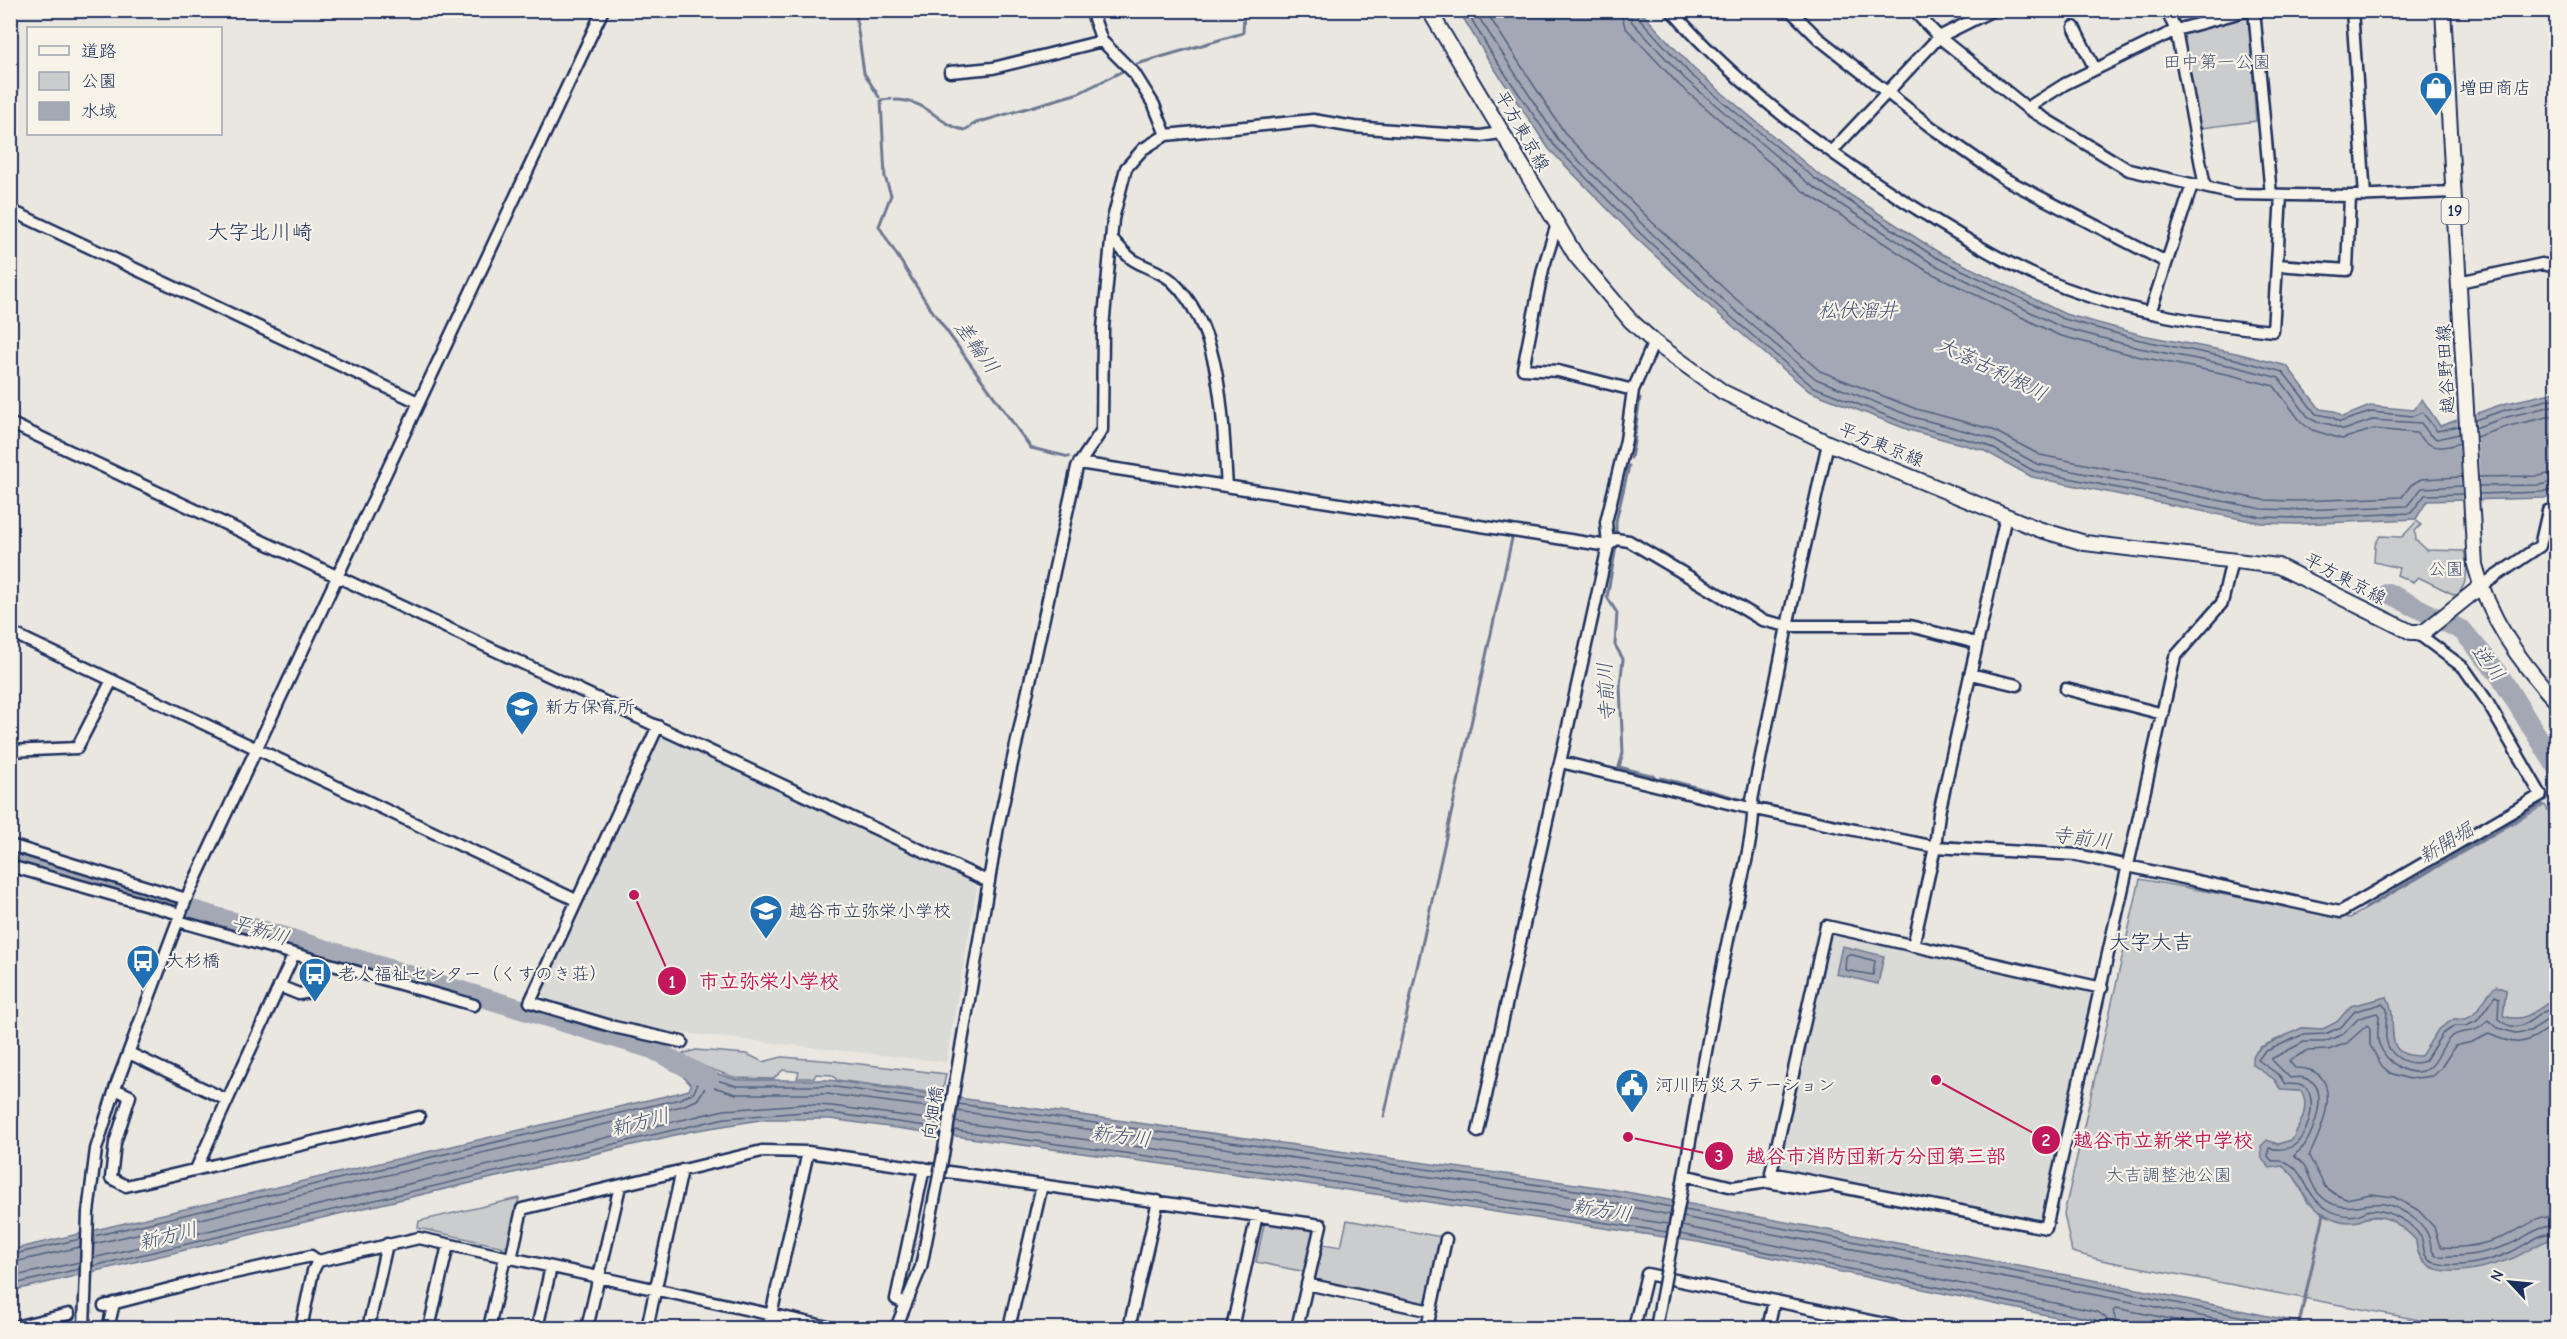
<svg xmlns="http://www.w3.org/2000/svg" width="2567" height="1339" font-family="'Comic Neue','Klee One',sans-serif">
<style>
.built{fill:#dadad6}
.green{fill:#cbcccd;stroke:#737e96;stroke-width:1.5}
.water{fill:#a3a8b4;stroke:#6d7892;stroke-width:1.5}
.pier{fill:#eae7e0}
.lines{fill:none;stroke-linecap:round;stroke-linejoin:round}
.shore{stroke:#515f80;stroke-width:1.5}
.stream{stroke:#6d7892;stroke-width:3}
.river{stroke:#a3a8b4;stroke-width:20}
.minor-tunnel{stroke:#c1c2c6;stroke-width:10;stroke-dasharray:10 5;stroke-linecap:butt}
.minor-casing{stroke:#1b2f5e;stroke-width:15}
.major-casing{stroke:#1b2f5e;stroke-width:18}
.minor{stroke:#f7f3e8;stroke-width:10}
.major{stroke:#f7f3e8;stroke-width:14}
.minor-bridge-casing{stroke:#1b2f5e;stroke-width:15;stroke-linecap:butt}
.minor-bridge{stroke:#f7f3e8;stroke-width:10}
.labels{text-anchor:middle;dominant-baseline:central;stroke-width:4.5;stroke-linejoin:round;paint-order:stroke}
.shield{fill:#f7f3e8;stroke:#5d6a87;stroke-width:1.5}
.shield-label{font-size:16px;font-weight:bold;fill:#1b2f5e}
.park-label{font-size:18px;fill:#47567a;stroke:#f7f3e8}
.poi-label{font-size:18px;fill:#1b2f5e;stroke:#f7f3e8;text-anchor:start}
.street-label{font-size:18px;fill:#1b2f5e;stroke:#f7f3e8}
.water-label{font-size:20px;font-style:italic;fill:#445378;stroke:#f7f3e8}
.quarter-label{font-size:21px;fill:#1b2f5e;stroke:#f7f3e8}
.leader{fill:none;stroke:#c2185b;stroke-width:2}
.callout-dot{fill:#c2185b;stroke:#f7f3e8;stroke-width:2}
.mark-label{font-size:18px;text-anchor:middle;font-weight:bold;fill:#fff}
.callout-label{font-size:20px;text-anchor:middle;font-weight:bold;fill:#c2185b;stroke:#f7f3e8;stroke-width:4.5;stroke-linejoin:round;paint-order:stroke}
</style>
<rect width="100%" height="100%" fill="#eae7e0"/>
<filter id="ink" filterUnits="userSpaceOnUse"><feTurbulence type="fractalNoise" baseFrequency=".0167" numOctaves="2"/><feDisplacementMap in="SourceGraphic" scale="12" xChannelSelector="R" yChannelSelector="G"/><feConvolveMatrix kernelMatrix="1 2 1 2 8 2 1 2 1" color-interpolation-filters="sRGB"/></filter>
<g filter="url(#ink)">
<path class="built" d="M665,736L974,882L977,888L946,1062L646,1029L545,999L541,992L657,739Z
M1830,930L2096,991L2043,1223L1775,1169Z"/>
<path class="green" d="M2249,17L2256,121L2194,129L2177,34Z
M2417,521L2421,525L2415,531L2416,540L2427,550L2464,551C2469,568 2468,583 2457,596L2418,577L2413,582L2397,575L2399,568L2374,562L2375,545L2380,536L2402,537Z
M2545,805L2556,825V1004L2551,1001C2534,1013 2524,1023 2503,1016L2506,990L2489,993C2479,1009 2476,1022 2454,1019L2438,1030L2422,1056C2376,1057 2402,1021 2386,997L2351,1006L2337,1022L2323,1029L2302,1028L2260,1047L2252,1057L2275,1080L2281,1090L2301,1091C2311,1106 2300,1125 2292,1140L2278,1144L2282,1166L2292,1172L2308,1203L2357,1221C2383,1211 2398,1221 2416,1240C2417,1260 2426,1269 2444,1270C2475,1273 2503,1261 2530,1248C2540,1244 2546,1239 2556,1238V1328H2462L2101,1260L2072,1252L2064,1214L2140,879L2350,918Z
M696,1050L747,1054L763,1062L782,1057L834,1061L946,1074L942,1094L837,1080L832,1075L816,1074L814,1078H797L799,1072L783,1070L773,1079L736,1078L680,1058L683,1054Z
M519,1198L509,1243L504,1247L418,1228L419,1221Z
M1347,1220L1442,1237L1428,1301L1422,1304L1315,1279L1323,1244L1341,1247Z
M1268,1221L1312,1228L1315,1232L1306,1272L1256,1262L1264,1225Z"/>
<path class="water" d="M1459,11H1640L1694,69L1818,174L1938,252L2065,314L2142,335L2236,353L2287,366L2320,409L2334,411L2343,417L2370,406L2414,410L2422,399L2440,426L2503,404L2556,392V494L2544,498L2427,501L2416,519L2298,524L2261,523L2032,477L1983,450L1909,430L1809,391L1714,310L1636,238L1549,149L1488,59Z
M1842,946L1884,956L1878,984L1836,974Z
M2496,986L2506,990L2503,1016C2524,1023 2534,1012 2551,1001L2556,1004V1238C2539,1241 2527,1253 2511,1259C2482,1269 2418,1288 2416,1240C2404,1228 2391,1216 2372,1216C2368,1216 2364,1219 2359,1221C2347,1224 2334,1220 2324,1214C2299,1200 2303,1178 2282,1166L2270,1168L2262,1159L2261,1146L2267,1140L2278,1144L2292,1140C2300,1125 2311,1106 2301,1091L2281,1090L2275,1080L2252,1064V1057L2260,1048L2302,1028L2323,1029L2337,1022L2351,1006L2387,997C2401,1021 2377,1057 2421,1056L2438,1030L2454,1019C2479,1023 2480,1000 2496,986Z
M688,1065L737,1080H829L1605,1188L2098,1281L2327,1328H2109L1698,1242L1280,1180L830,1119H766L692,1131L11,1291L10,1250L678,1093L689,1090L691,1085L681,1074Z"/>
<path class="pier" d="M2476,410L2481,503H2462L2457,417Z"/>
<g class="lines">
<path class="shore" d="M1466,10L1493,56L1554,145L1641,234L1718,306L1812,386L1910,425L1985,444L2034,471L2261,517L2298,518L2411,513L2425,495L2463,494
M1474,10L1559,141L1646,228L1723,300L1816,379L1913,417L1988,437L2037,464L2262,509L2298,510L2407,506L2422,488L2462,486
M1485,10L1566,135L1652,222L1729,293L1820,371L1916,409L1991,429L2040,455L2263,500L2298,501L2402,497L2411,485L2421,479L2462,477
M1620,10L1625,27L1679,85L1803,191L1927,271L2058,335L2136,356L2231,375L2274,386L2302,423L2312,430L2342,439L2374,429L2416,433C2430,449 2440,450 2460,443
M1629,10L1632,22L1685,79L1809,184L1933,264L2061,327L2139,348L2233,366L2279,378L2309,418L2317,422L2329,424L2344,430L2372,420L2421,423L2430,435L2437,439L2459,434
M1636,10L1638,17L1690,74L1814,178L1935,257L2064,319L2140,340L2235,359L2283,372L2316,414L2332,417L2340,422L2371,412L2413,416L2422,412L2437,431L2459,426
M2475,420L2505,410L2556,398
M2475,428L2507,417L2556,405
M2476,437L2509,426L2556,415
M2478,477L2539,476L2556,472
M2479,486L2541,485L2556,481
M2479,494L2543,492L2556,488
M1849,954L1875,961L1873,975L1845,970L1846,956Z
M2556,1009C2536,1007 2524,1041 2498,1019L2499,998L2495,996L2477,1021L2466,1026H2455L2442,1034L2425,1061C2409,1067 2388,1057 2386,1038C2385,1029 2387,1019 2387,1009L2382,1004L2355,1011L2341,1027L2325,1034L2302,1035L2264,1052L2258,1060L2279,1075L2285,1084L2303,1085C2319,1097 2309,1130 2297,1143C2290,1150 2277,1150 2269,1148L2268,1156L2272,1161C2306,1158 2301,1194 2326,1208C2335,1214 2346,1217 2357,1215C2361,1214 2365,1211 2370,1210C2383,1209 2398,1216 2408,1223C2412,1227 2418,1232 2421,1237C2425,1245 2421,1260 2435,1263C2458,1269 2489,1262 2511,1252C2526,1245 2539,1233 2556,1232
M2556,1016L2552,1017L2530,1031L2515,1033L2498,1028L2488,1020C2474,1037 2463,1028 2451,1037C2441,1045 2439,1061 2429,1068C2409,1080 2386,1062 2379,1044C2376,1036 2379,1024 2379,1016L2377,1013L2359,1018L2342,1035L2324,1042H2304L2271,1059L2290,1078C2294,1078 2300,1076 2304,1078C2332,1084 2314,1132 2304,1146C2301,1150 2297,1152 2294,1156C2297,1159 2301,1161 2304,1165C2309,1174 2312,1187 2319,1194C2344,1221 2369,1194 2397,1208C2408,1213 2424,1224 2428,1235C2432,1243 2429,1250 2436,1256C2464,1257 2479,1255 2505,1246C2523,1240 2536,1226 2556,1225
M2556,1025C2527,1040 2524,1050 2489,1034L2472,1042L2455,1046L2441,1068L2432,1076L2409,1079L2390,1073L2382,1066L2370,1045V1028L2367,1025L2347,1043L2328,1050L2306,1051L2289,1061L2295,1068C2349,1068 2322,1130 2309,1156L2325,1187L2335,1194L2346,1199L2371,1194L2394,1197L2418,1210L2434,1227L2439,1244L2442,1247C2464,1249 2483,1245 2503,1237C2522,1230 2535,1216 2556,1216
M958,1104L1604,1194L1671,1207
M957,1111L1603,1201L1670,1215
M955,1122L1281,1166L1668,1224
M954,1130L1280,1174L1667,1232
M1685,1210L2097,1287L2297,1328
M1683,1217L2096,1295L2260,1328
M1682,1226L2098,1312L2106,1318L2109,1328
M1680,1234L2096,1320L2100,1323L2102,1328
M94,1236L680,1099L694,1092L697,1085L693,1076L696,1074L737,1086H828L945,1102
M94,1244L682,1106L697,1100L707,1085L736,1094H827L944,1109
M10,1255L80,1239
M93,1258L724,1110L805,1104L832,1106L942,1121
M10,1263L80,1247
M93,1266L725,1118L805,1112L831,1113L941,1128
M10,1277L80,1262
M10,1285L79,1269
M2118,1328L2113,1311L2116,1308L2215,1328"/>
<path class="stream" d="M855,10L864,73L879,97
M1137,64L1243,33L1244,10
M895,100C930,100 939,127 965,130L976,123L1079,93L1127,69
M879,226L891,195L885,177L881,100L891,99
M880,228L928,305L1031,448L1069,457
M1635,432L1640,398
M1631,458L1635,437
M1616,531V521L1629,466
M1616,547L1607,597L1617,613L1615,645L1623,659L1620,686L1623,753L1619,767L1654,776
M1661,778L1748,801
M1758,803L1929,840
M1942,841L2005,846
M2052,848L2079,849L2121,858
M2366,908L2542,804
M1384,1117L1513,534
M2298,1328L2324,1214"/>
<path class="river" d="M2388,593L2463,631L2498,673L2556,766
M10,855L29,862L288,938L652,1049L709,1079"/>
<path class="minor-tunnel" d="M69,1314L104,1306"/>
<g class="minor-casing">
<path id="minor" d="M1091,10L1102,41L1134,73L1154,105L1166,135
M1671,10C1743,92 1833,157 1925,214C1970,242 2015,269 2065,288C2132,313 2202,324 2273,331L2281,195
M1790,10L1818,38L1931,127L2005,179L2166,262
M1913,10L1939,37L2027,108L2129,170L2235,194L2350,196L2454,192
M2166,10L2176,30L2205,187
M2254,10L2271,195
M2352,10L2365,196
M2074,27L2095,69
M950,72L993,68L1102,41
M2027,108L2065,84L2176,30L2249,10
M1832,151L1939,37L1993,10
M10,210L418,402
M1557,224L1543,269L1523,369L1558,371L1633,390
M1112,239C1119,246 1126,256 1135,261C1147,268 1162,272 1172,281C1224,331 1222,420 1227,486
M2277,265L2347,270L2350,196
M2459,282L2542,264L2556,267
M2150,313L2192,185
M10,423L989,882
M1079,463L1608,546
M1608,546L1616,539L1629,541L1762,620L1787,626H1910L1976,643
M2480,587L2540,546L2548,511L2556,508
M10,632L576,900
M1970,674L2017,685
M2066,689L2163,714
M658,726L530,1002L614,1027L682,1042
M10,751L77,748L112,680
M1561,762L1736,805L1935,847L2077,855L2340,912L2541,795L2485,698L2464,668L2417,633
M10,845L186,899
M10,866L180,914
M178,921L474,1005
M1913,946L1935,847L1939,813L2006,516
M279,986L299,994L310,992L320,980L326,963
M2102,988L1826,926L1771,1173L2046,1228L2175,657L2222,603L2232,560
M129,1053L227,1100
M115,1089L130,1096L115,1143L111,1178L126,1186L419,1117
M1478,1132L1608,546L1606,522L1626,440L1633,390L1654,342
M943,1155L998,827L1077,467L1102,430L1103,328L1113,219L1126,168L1143,149L1166,135L1313,120L1354,127L1431,133L1481,136L1500,133
M196,1169L294,954
M1684,1175L1733,1187L1768,1182L1808,1189L1828,1186
M1683,1182C1697,1096 1713,1010 1731,925C1737,898 1758,824 1752,800L1787,626L1828,443
M511,1259L522,1209L762,1151L808,1152L1321,1225L1297,1328
M1307,1284L1431,1311
M906,1304L896,1299L924,1168
M104,1306L211,1278L311,1256L318,1261L419,1238L833,1328
M10,1328L69,1314
M84,1328L88,1213L96,1149L117,1083L186,899L603,10
M108,1328L114,1303
M301,1328L313,1271L318,1261
M368,1328L387,1244
M429,1328L448,1245
M489,1328L505,1257
M537,1328L551,1267
M587,1328L620,1186
M647,1328L682,1170
M768,1328L808,1152
M896,1328L921,1267
M1009,1328L1042,1185
M1129,1328L1158,1201
M1232,1328L1257,1215
M1427,1328L1446,1239
M1634,1328L1647,1274L1904,1328
M1768,1328L1774,1301"/>
</g>
<g class="major-casing">
<path id="major" d="M1429,10L1576,256L1630,320L1654,342L1723,392L1828,443L2038,529L2085,543L2278,566L2411,632H2424L2480,587
M2443,10L2475,565C2489,619 2519,661 2556,701"/>
</g>
<use href="#minor" class="minor"/>
<use href="#major" class="major"/>
<g class="minor-bridge-casing">
<path id="minor-bridge" d="M921,1267L943,1155
M1656,1328L1683,1182"/>
</g>
<use href="#minor-bridge" class="minor-bridge"/>
</g>
</g>
<defs>
<g id="shop-pin" transform="scale(1.725)"><path d="M0 17L-7.5 6A9.5 9.5 0 1 1 7.5 6Z" fill="#1f6fb2" stroke="#f7f3e8"/><path d="M-5-2.5h2.3a2.7 3.5 0 0 1 5.4 0H5L5.5 6h-11ZM-1.5-2.5h3a1.5 2.3 0 0 0-3 0Z" fill="#fff"/></g>
<g id="school-pin" transform="scale(1.725)"><path d="M0 17L-7.5 6A9.5 9.5 0 1 1 7.5 6Z" fill="#1f6fb2" stroke="#f7f3e8"/><path d="M0-5L7-2L0 1L-7-2ZM-4 1L0 2.5L4 1V4Q0 6-4 4Z" fill="#fff"/></g>
<g id="bus-pin" transform="scale(1.725)"><path d="M0 17L-7.5 6A9.5 9.5 0 1 1 7.5 6Z" fill="#1f6fb2" stroke="#f7f3e8"/><path d="M-5-6H5V4H4V6H2V4H-2V6H-4V4H-5ZM-3.5-4V0h7V-4ZM-3.5 1.2v1.5H-2V1.2ZM2 1.2v1.5H3.5V1.2Z" fill="#fff"/></g>
<g id="civic-pin" transform="scale(1.725)"><path d="M0 17L-7.5 6A9.5 9.5 0 1 1 7.5 6Z" fill="#1f6fb2" stroke="#f7f3e8"/><path d="M-.6-6.5H3V-4.5H.6V-3L4-1V1h2V6H-6V1h2V-1L-.6-3ZM-1.2 2.5V6h2.4V2.5Z" fill="#fff"/></g>
</defs>
<g fill-rule="evenodd">
<use href="#shop-pin" x="2436" y="88"/>
<use href="#school-pin" x="522" y="707"/>
<use href="#school-pin" x="766" y="911"/>
<use href="#bus-pin" x="143" y="961"/>
<use href="#bus-pin" x="315" y="974"/>
<use href="#civic-pin" x="1632" y="1085"/>
</g>
<g class="labels">
<rect class="shield" x="2441.5" y="198" width="27" height="26" rx="4.5"/>
<g class="shield-label">
<text x="2455" y="211">19</text>
</g>
<g class="park-label">
<text x="2217" y="62">田中第一公園</text>
<text x="2446" y="569">公園</text>
<text x="2169" y="1175">大吉調整池公園</text>
</g>
<g class="poi-label">
<text x="2459" y="88">増田商店</text>
<text x="545" y="707">新方保育所</text>
<text x="789" y="911">越谷市立弥栄小学校</text>
<text x="166" y="961">大杉橋</text>
<text x="338" y="974">老人福祉センター（くすのき荘）</text>
<text x="1655" y="1085">河川防災ステーション</text>
</g>
<g class="street-label">
<text transform="translate(1522 131) rotate(60)">平方東京線</text>
<text transform="translate(2446 369) rotate(-93)">越谷野田線</text>
<text transform="translate(1881 445) rotate(22)">平方東京線</text>
<text transform="translate(2345 579) rotate(28)">平方東京線</text>
<text transform="translate(933 1113) rotate(-81)">向畑橋</text>
</g>
<g class="water-label">
<text x="1858" y="310">松伏溜井</text>
<text transform="translate(977 347) rotate(54)">差輪川</text>
<text transform="translate(1992 369) rotate(26)">大落古利根川</text>
<text transform="translate(2488 663) rotate(52)">逆川</text>
<text transform="translate(1606 692) rotate(-93)">寺前川</text>
<text transform="translate(2082 838) rotate(7)">寺前川</text>
<text transform="translate(2446 843) rotate(-31)">新開堀</text>
<text transform="translate(260 930) rotate(17)">平新川</text>
<text transform="translate(640 1122) rotate(-14)">新方川</text>
<text transform="translate(1121 1136) rotate(7)">新方川</text>
<text transform="translate(1602 1210) rotate(9)">新方川</text>
<text transform="translate(168 1236) rotate(-14)">新方川</text>
</g>
<g class="quarter-label">
<text x="260" y="232">大字北川崎</text>
<text x="2151" y="942">大字大吉</text>
</g>
</g>
<path class="leader" d="M634 895L672 981M1936 1080L2046 1140M1628 1137L1719 1156"/>
<g class="callout-dot">
<circle cx="634" cy="895" r="6"/>
<circle cx="1936" cy="1080" r="6"/>
<circle cx="1628" cy="1137" r="6"/>
<circle cx="672" cy="981" r="15"/>
<circle cx="2046" cy="1140" r="15"/>
<circle cx="1719" cy="1156" r="15"/>
</g>
<g class="mark-label">
<text x="672" y="988">1</text>
<text x="2046" y="1146">2</text>
<text x="1719" y="1162">3</text>
</g>
<g class="callout-label">
<text x="769" y="988">市立弥栄小学校</text>
<text x="2163" y="1147">越谷市立新栄中学校</text>
<text x="1876" y="1163">越谷市消防団新方分団第三部</text>
</g>
<rect width="2567" height="1339" fill="none" stroke="#f7f3e8" stroke-width="36"/>
<rect x="18" y="18" width="2531" height="1303" fill="none" stroke="#1b2f5e" stroke-width="2" filter="url(#ink)"/>
<rect x="27" y="27" width="195" height="108" fill="#f7f3e8" stroke="#9fa5b1" stroke-width="1.5"/>
<rect x="39" y="46" width="30" height="9" fill="#f7f3e8" stroke="#9fa5b1" stroke-width="1.5"/>
<text x="81" y="57" font-size="18" fill="#1b2f5e">道路</text>
<rect x="39" y="72" width="30" height="18" fill="#cbcccd" stroke="#9fa5b1" stroke-width="1.5"/>
<text x="81" y="87" font-size="18" fill="#1b2f5e">公園</text>
<rect x="39" y="102" width="30" height="18" fill="#a3a8b4" stroke="#9fa5b1" stroke-width="1.5"/>
<text x="81" y="117" font-size="18" fill="#1b2f5e">水域</text>
<g transform="translate(2510 1282) rotate(296)" stroke="#f7f3e8" stroke-width="4.5" paint-order="stroke">
<path d="M0-4.5L10 22L0 15L-10 22Z" fill="#1b2f5e"/>
<text y="-9" font-size="16" font-weight="bold" text-anchor="middle" fill="#1b2f5e">N</text>
</g>
</svg>
